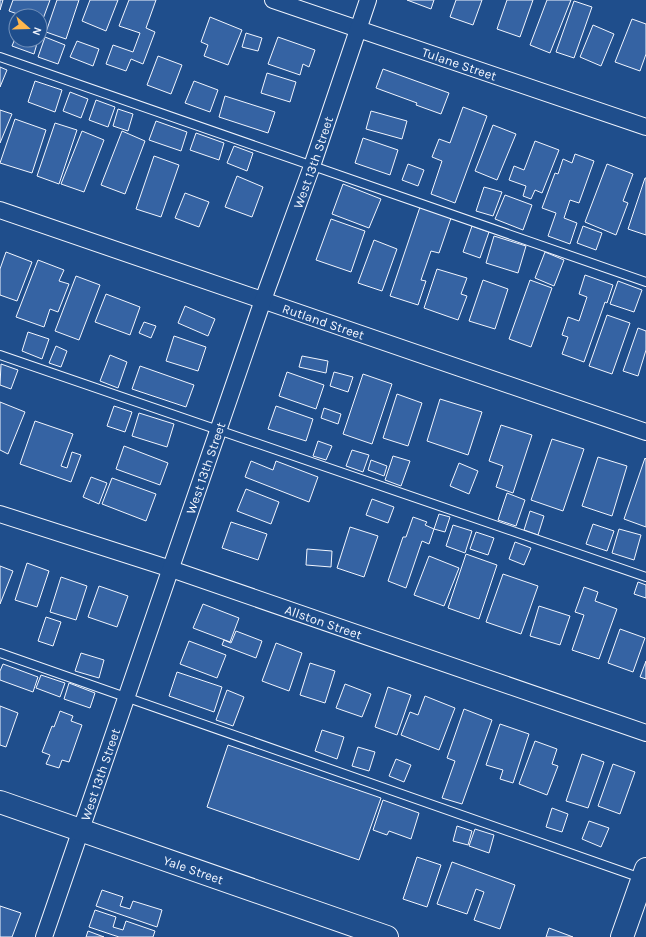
<svg xmlns="http://www.w3.org/2000/svg" width="646" height="937" font-family="Karla,sans-serif">
<style>
.building{fill:#3563a3;stroke:#f2f6ff}
.lines{fill:none;stroke-linecap:round;stroke-linejoin:round}
.lane-casing{stroke:#f2f6ff;stroke-width:10}
.street-casing{stroke:#f2f6ff;stroke-width:18}
.secondary-casing{stroke:#f2f6ff;stroke-width:24}
.lane{stroke:#1f4e8c;stroke-width:8}
.street{stroke:#1f4e8c;stroke-width:16}
.secondary{stroke:#1f4e8c;stroke-width:22}
.labels{text-anchor:middle;dominant-baseline:central;stroke-width:3;stroke-linejoin:round;paint-order:stroke}
.street-label{font-size:13px;fill:#f2f6ff;stroke:#1f4e8c}
</style>
<rect width="100%" height="100%" fill="#1f4e8c"/>
<path class="building" d="M0,0H3L0,10Z
M13,0H50L40,27V16H23L9,11Z
M57,0H79L66,39L46,32Z
M90,0H118L106,31L82,21Z
M129,0H156L146,28L155,32L143,64L131,59L126,71L106,64L113,45L133,52L140,33L119,26Z
M407,0H434L431,9Z
M456,0H482L473,25L450,17Z
M507,0H533L520,37L497,29Z
M547,0H571L550,53L530,45Z
M574,1L592,7L574,58L556,52Z
M210,17L242,30L228,65L204,56L208,45L201,42Z
M632,19L646,24V54L640,71L615,62Z
M593,25L614,34L601,66L580,57Z
M246,33L262,38L258,51L242,47Z
M16,36V40H38L34,54L12,46Z
M45,37L65,45L58,64L38,57Z
M278,37L315,50L309,67L303,64L300,75L268,64Z
M77,41L99,49L93,66L70,57Z
M158,56L182,65L171,94L147,85Z
M0,67L7,70L0,87Z
M383,69L449,93L441,114L416,105L417,103L376,88Z
M267,73L296,82L290,102L261,93Z
M35,81L62,90L55,112L28,102Z
M194,81L218,90L210,112L185,103Z
M70,92L88,99L81,118L63,111Z
M225,96L275,112L268,133L219,117Z
M96,100L115,107L108,127L89,120Z
M463,107L487,116L455,203L431,194L442,161L432,157L439,139L450,143Z
M118,109L133,114L128,131L113,126Z
M0,110L12,114L0,143Z
M371,111L407,121L402,139L366,129Z
M15,119L46,130L32,173L0,163Z
M156,121L187,132L181,151L149,140Z
M55,123L77,130L59,184L37,176Z
M493,125L516,134L497,180L475,171Z
M82,131L104,140L84,192L61,184Z
M122,131L145,141L125,194L101,185Z
M196,133L224,143L219,160L190,150Z
M363,138L398,150L390,175L355,163Z
M535,141L559,150L542,193L535,190L531,199L523,196L526,186L509,180L514,166L524,170Z
M234,146L253,153L247,171L227,163Z
M575,154L594,161L579,203L570,200L564,218L577,223L570,244L548,236L556,213L542,208L555,173L558,174L563,159L572,163Z
M154,156L179,165L161,217L136,209Z
M408,164L424,170L418,186L402,180Z
M607,164L633,174L623,201L628,203L616,235L585,222Z
M237,176L263,187L252,217L225,207Z
M645,178H646V235L628,229Z
M343,184L381,199L369,228L332,214Z
M484,187L502,192L493,216L476,211Z
M185,193L209,202L199,227L175,218Z
M505,195L532,205L523,230L495,219Z
M420,207L451,218L439,253L431,251L421,280L426,281L418,305L390,296Z
M331,219L365,231L351,272L316,260Z
M472,226L489,232L480,258L463,252Z
M583,226L602,233L596,250L577,243Z
M494,236L526,246L518,273L486,263Z
M374,240L397,249L382,291L358,283Z
M6,252L32,262L17,301L0,295V269Z
M545,252L564,260L554,286L535,278Z
M38,260L64,270L59,281L69,284L58,312L50,309L44,327L16,317Z
M437,269L467,278L461,294L467,296L458,320L424,308Z
M585,275L613,285L607,303L605,302L584,362L562,354L568,337L562,335L568,317L579,321L587,297L579,294Z
M76,276L100,285L79,340L55,331Z
M483,280L508,289L495,329L469,321Z
M530,280L552,288L531,347L509,339Z
M618,281L642,290L634,312L610,304Z
M106,294L140,307L130,335L95,322Z
M185,306L215,319L208,336L178,323Z
M607,315L630,323L612,374L589,366Z
M144,322L156,326L151,338L139,333Z
M638,328L646,331V350L638,376L623,371Z
M28,332L49,339L42,359L22,351Z
M174,336L206,347L198,371L166,361Z
M56,346L67,351L61,367L49,363Z
M110,355L127,362L118,388L100,381Z
M302,356L328,361L326,373L299,367Z
M1,364L18,370L11,389L0,385Z
M140,366L194,385L186,407L132,389Z
M287,372L324,385L316,409L279,396Z
M334,372L353,377L348,392L330,386Z
M363,374L392,384L372,444L343,434Z
M397,394L422,403L408,446L383,438Z
M440,399L482,412L468,455L427,441Z
M0,402L25,412L8,454L0,450Z
M114,406L132,412L125,432L107,426Z
M276,406L313,419L306,441L268,429Z
M324,408L341,414L338,424L321,418Z
M139,413L174,424L167,447L132,436Z
M35,421L73,434L61,466L67,468L72,452L81,455L71,482L20,464Z
M501,425L532,435L513,493L496,487L503,466L489,461Z
M552,439L584,449L563,511L531,500Z
M318,441L332,446L326,460L313,456Z
M124,446L168,463L160,485L116,469Z
M352,450L369,455L363,472L346,466Z
M393,456L410,461L401,486L385,480Z
M598,457L627,466L612,516L582,506Z
M645,458L646,459V527L624,519Z
M371,460L387,466L384,476L368,470Z
M251,461L273,470L276,461L318,477L309,502L245,477Z
M459,463L478,471L469,494L450,486Z
M91,477L107,483L99,504L83,497Z
M112,478L156,494L146,521L102,504Z
M246,489L279,502L271,524L237,511Z
M507,493L525,500L516,526L498,520Z
M372,499L394,507L388,523L366,515Z
M530,511L544,516L538,535L524,530Z
M439,514L450,517L445,532L434,529Z
M413,517L427,522L425,525L434,529L429,544L422,541L406,588L388,581L403,537H406Z
M231,522L267,534L258,560L222,548Z
M593,524L614,531L607,551L586,544Z
M453,525L472,531L465,553L446,546Z
M350,527L378,536L364,577L337,568Z
M619,529L641,535L634,560L612,553Z
M476,532L494,538L488,555L470,549Z
M515,542L531,548L524,565L509,559Z
M307,549L332,551L331,567L306,565Z
M466,554L497,565L479,619L448,608Z
M429,556L459,568L444,606L414,595Z
M27,563L49,571L37,607L15,600Z
M0,566L13,571L0,604Z
M503,574L538,586L521,634L486,622Z
M61,577L87,586L76,620L50,612Z
M638,582L646,585V598L634,594Z
M99,586L128,596L117,627L88,617Z
M584,587L598,592L595,601L617,609L599,659L572,650L584,615L575,612Z
M203,604L239,618L230,642L193,628Z
M539,606L570,616L560,645L530,636Z
M46,617L61,622L53,646L38,641Z
M620,629L645,638L633,672L608,663Z
M236,631L262,641L256,658L222,645L224,640L231,643Z
M189,641L226,655L217,678L180,664Z
M276,643L302,653L289,691L262,681Z
M81,653L104,660L99,678L75,671Z
M646,661V679L640,677Z
M310,663L335,671L325,703L300,695Z
M3,664L38,677L33,692L0,680V671Z
M177,672L222,687L214,712L169,696Z
M41,675L65,683L60,697L36,688Z
M69,683L95,693L90,708L64,699Z
M345,684L371,694L362,717L336,708Z
M388,687L411,695L397,735L375,727Z
M227,690L244,697L233,726L216,720Z
M425,696L455,708L439,750L401,735L410,712L418,715Z
M0,706L18,713L6,747L0,745Z
M464,709L492,720L462,804L442,798L455,761L447,758Z
M60,711L73,716L71,721L82,725L69,762L62,760L59,768L46,764L50,755L42,752L52,726L54,727Z
M500,724L529,734L513,783L500,779L503,770L486,765Z
M322,730L344,737L337,759L315,751Z
M535,741L557,749L552,764L558,766L547,795L519,784Z
M228,745L381,798L359,860L207,807Z
M358,747L375,752L369,771L352,766Z
M582,754L604,762L588,808L566,801Z
M396,759L411,765L404,782L389,776Z
M613,764L635,772L620,814L598,806Z
M383,800L419,813L411,839L389,831L387,835L373,830Z
M552,808L568,814L562,832L546,827Z
M589,821L609,828L601,847L582,839Z
M457,826L472,831L468,845L453,841Z
M475,829L494,835L489,853L469,846Z
M417,857L441,865L427,907L403,899Z
M452,862L515,885L500,929L474,920L484,892L476,889L467,914L437,904Z
M102,890L123,897L120,906L130,909L133,901L162,910L157,927L96,906Z
M0,906L21,913L12,937H0Z
M95,910L116,917L113,927L123,930L126,921L155,931L153,937H119L89,927Z
M549,928L573,937H546Z
M88,931L104,937H86Z"/>
<g class="lines">
<g class="lane-casing">
<path id="lane" d="M0,57L646,282
M0,355L646,577
M0,653L641,878"/>
</g>
<g class="street-casing">
<g id="street">
<path id="s1" d="M273,0L646,127"/>
<path id="s2" d="M0,210L646,432"/>
<path id="s3" d="M0,514L171,569L646,733"/>
<path id="s4" d="M44,937L263,300L312,166L368,0"/>
</g>
</g>
<g class="secondary-casing">
<g id="secondary">
<path id="s5" d="M0,802L387,937"/>
<path d="M622,937L646,869"/>
</g>
</g>
<use href="#lane" class="lane"/>
<use href="#street" class="street"/>
<use href="#secondary" class="secondary"/>
</g>
<g class="labels">
<g class="street-label">
<text stroke="none"><textPath href="#s1" startOffset="197">Tulane Street</textPath></text>
<text stroke="none"><textPath href="#s4" startOffset="820">West 13th Street</textPath></text>
<text stroke="none"><textPath href="#s2" startOffset="342">Rutland Street</textPath></text>
<text stroke="none"><textPath href="#s4" startOffset="496">West 13th Street</textPath></text>
<text stroke="none"><textPath href="#s3" startOffset="341">Allston Street</textPath></text>
<text stroke="none"><textPath href="#s4" startOffset="172">West 13th Street</textPath></text>
<text stroke="none"><textPath href="#s5" startOffset="205">Yale Street</textPath></text>
</g>
</g>
<g transform="translate(28 28) rotate(110)"><circle r="19" fill="#1f4e8c" stroke="#7391ba"/>
<path d="M0-3L7 15L0 10L-7 15Z" fill="#ffb74d"/>
<text y="-6" font-size="11" font-weight="bold" text-anchor="middle" fill="#f2f6ff">N</text>
</g>
</svg>
